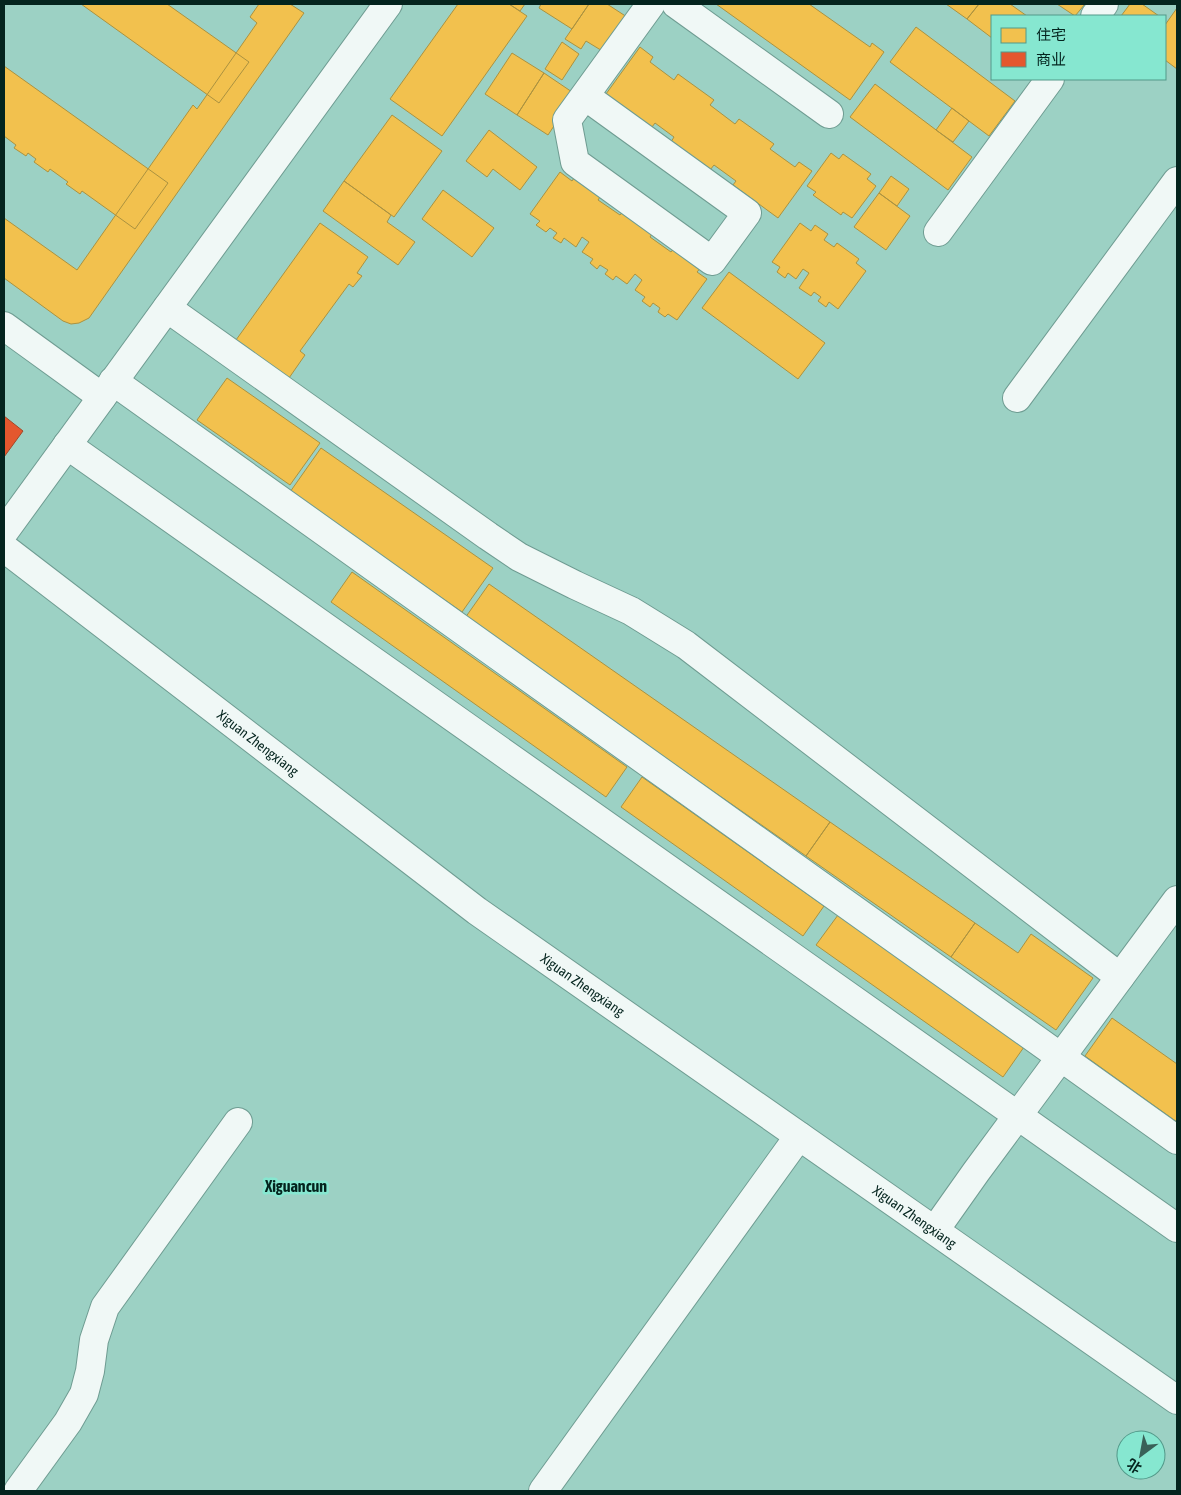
<svg xmlns="http://www.w3.org/2000/svg" width="1181" height="1495" font-family="'Asap Condensed','Noto Sans SC',sans-serif">
<style>
.homes{fill:#f2c14e;stroke:#ab9240}
.shops{fill:#e4572e;stroke:#a14829}
.lines{fill:none;stroke-linecap:round;stroke-linejoin:round}
.minor-casing{stroke:#6f9c92;stroke-width:30}
.minor{stroke:#f0f8f6;stroke-width:28}
.labels{text-anchor:middle;dominant-baseline:central;stroke-width:5;stroke-linejoin:round;paint-order:stroke}
.street-label{font-size:14px;fill:#04241e;stroke:#86e7d0}
.quarter-label{font-size:16px;font-weight:bold;fill:#04241e;stroke:#86e7d0}
</style>
<rect width="100%" height="100%" fill="#9cd1c4"/>
<path class="homes" d="M81,4H167L249,62L219,103Z
M259,4H290L304,13L89,318L79,323L71,324L63,321L4,278V218L77,270L193,105L197,109L257,23L250,17Z
M458,4H509L527,16L442,136L390,99Z
M509,4H525L520,11Z
M541,4H589L572,29L539,8Z
M589,4H607L627,17L604,52L586,41L581,49L565,39Z
M716,4H809L870,47L872,43L884,52L850,100Z
M946,4H979L967,19Z
M979,4H1010L1027,16H992V38L967,19Z
M1057,4H1085L1075,16Z
M1130,4H1142L1159,16H1121Z
M1177,8V69L1165,60V25Z
M916,27L1015,101L989,136L890,62Z
M562,42L579,54L562,80L545,69Z
M640,47L653,57L650,62L674,80L678,74L714,100L710,105L735,124L739,119L774,144L770,149L795,167L799,162L812,171L778,218L733,185L736,181L714,165L710,170L671,142L674,137L655,123L652,127L606,94Z
M512,53L544,73L517,115L485,94Z
M4,66L168,183L135,229L82,191L80,194L66,184L68,182L50,169L48,172L34,162L36,159L28,153L26,156L14,148L16,145L4,136Z
M544,73L575,94L548,135L517,115Z
M875,84L972,157L948,190L850,117Z
M952,108L969,121L953,142L936,130Z
M392,115L442,151L394,217L344,181Z
M489,130L537,167L520,190L493,169L487,177L466,161Z
M831,153L839,159L843,154L871,174L867,179L876,186L852,218L843,212L841,215L813,195L816,192L807,186Z
M560,172L572,181L576,175L602,194L598,200L620,215L624,210L654,231L650,237L671,252L675,247L702,266L697,272L707,279L677,320L668,314L665,317L658,312L660,308L653,303L650,307L642,301L645,297L635,290L642,280L635,274L627,284L616,276L613,280L605,274L608,270L600,265L597,269L590,263L593,259L582,252L589,242L582,237L576,247L564,238L561,243L553,238L557,233L550,228L546,232L536,225L540,221L530,214Z
M891,176L909,189L897,206L879,193Z
M344,181L391,215L387,222L415,242L398,265L323,211Z
M443,190L494,228L472,257L422,219Z
M879,193L910,216L886,250L854,227Z
M320,223L368,257L357,273L362,276L353,287L349,284L300,351L305,355L289,378L236,340Z
M800,223L811,231L815,225L828,234L824,240L834,247L837,243L859,259L856,263L866,271L838,309L829,302L826,307L818,301L821,297L814,292L811,296L799,288L809,273L803,269L796,279L788,273L785,278L777,272L780,267L772,262Z
M729,272L825,343L798,379L702,308Z
M227,378L320,443L290,485L197,420Z
M321,448L493,568L462,612L290,492Z
M352,572L627,767L606,797L331,602Z
M489,584L830,822L806,856L465,618Z
M642,777L824,906L803,936L621,807Z
M830,822L975,923L951,957L806,856Z
M838,915L1024,1047L1003,1077L816,945Z
M975,923L1018,953L1031,934L1093,978L1056,1030L951,957Z
M1112,1018L1177,1064V1122L1085,1056Z"/>
<path class="shops" d="M4,416L23,431L4,457Z"/>
<g class="lines">
<g class="minor-casing">
<g id="minor">
<path d="M676,4L829,114"/>
<path d="M1095,16L1104,4"/>
<path d="M585,96L747,213L712,261L575,162L567,120L651,4"/>
<path d="M938,232L1050,79"/>
<path d="M167,308L488,536L519,557L575,585L631,611L686,645L1120,977"/>
<path d="M4,326L102,397"/>
<path d="M113,381L1177,1140"/>
<path d="M1017,398L1177,181"/>
<path d="M67,445L1177,1228"/>
<path d="M4,532L388,4"/>
<path id="s1" d="M4,548L477,911L1177,1400"/>
<path d="M935,1230L976,1172L1177,900"/>
<path d="M18,1491L68,1422L84,1394L90,1371L94,1340L105,1307L238,1122"/>
<path d="M543,1491L799,1136"/>
</g>
</g>
<use href="#minor" class="minor"/>
</g>
<g class="labels">
<g class="street-label">
<text stroke="none"><textPath href="#s1" startOffset="320">Xiguan Zhengxiang</textPath></text>
<text stroke="none"><textPath href="#s1" startOffset="725">Xiguan Zhengxiang</textPath></text>
<text stroke="none"><textPath href="#s1" startOffset="1130">Xiguan Zhengxiang</textPath></text>
</g>
<g class="quarter-label">
<text x="296" y="1186">Xiguancun</text>
</g>
</g>
<rect width="1181" height="1495" fill="none" stroke="#04241e" stroke-width="10"/>
<rect x="991" y="15" width="175" height="65" fill="#86e7d0" stroke="#529989"/>
<rect x="1001" y="28" width="25" height="15" fill="#f2c14e" stroke="#529989"/>
<text x="1036" y="40" font-size="15" fill="#04241e">住宅</text>
<rect x="1001" y="52" width="25" height="15" fill="#e4572e" stroke="#529989"/>
<text x="1036" y="65" font-size="15" fill="#04241e">商业</text>
<g transform="translate(1141 1455) rotate(212)"><circle r="24" fill="#86e7d0" stroke="#529989"/>
<path d="M0-4L9 19L0 12L-9 19Z" fill="#396158"/>
<text y="-8" font-size="14" font-weight="bold" text-anchor="middle" fill="#04241e">北</text>
</g>
</svg>
